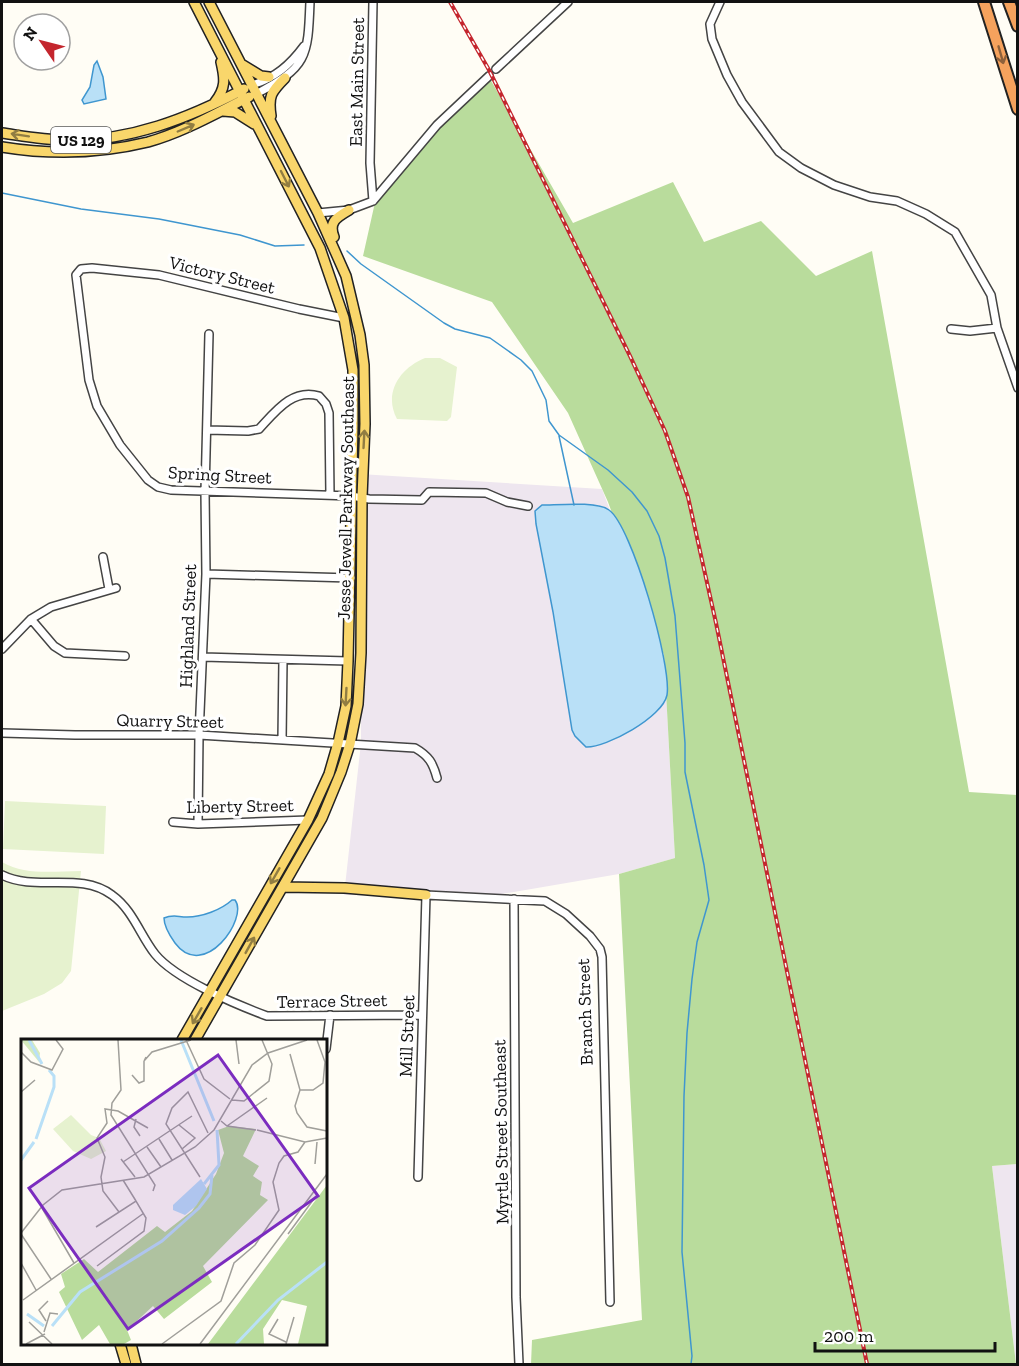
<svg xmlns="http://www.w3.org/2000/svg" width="1019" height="1366" font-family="'Zilla Slab',serif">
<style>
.industrial{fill:#eee6ef}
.forest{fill:#b9dc9c}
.pitch{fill:#e6f2cf}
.water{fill:#b9e0f7;stroke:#3f96cf;stroke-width:1.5}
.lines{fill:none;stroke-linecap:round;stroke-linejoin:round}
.stream{stroke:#3f96cf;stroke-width:1.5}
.minor-casing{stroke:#444;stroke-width:10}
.major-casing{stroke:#222;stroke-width:12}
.highway-casing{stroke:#222;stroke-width:14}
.minor{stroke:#fff;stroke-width:7}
.major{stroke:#f9d66b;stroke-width:9}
.highway{stroke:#f5a25d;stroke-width:10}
.rail-casing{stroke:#c4262e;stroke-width:4}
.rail{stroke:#fff;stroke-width:1.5;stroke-dasharray:4.5;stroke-linecap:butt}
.oneway{stroke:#8e613b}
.oneway2{stroke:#917d42}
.labels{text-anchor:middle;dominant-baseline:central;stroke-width:6;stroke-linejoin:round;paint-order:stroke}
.shield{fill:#fff;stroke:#585858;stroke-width:1.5}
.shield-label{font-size:16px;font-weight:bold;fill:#111}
.street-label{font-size:18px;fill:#111;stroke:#fff}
.inset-river{fill:none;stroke:#b9e0f7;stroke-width:3}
.inset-road{fill:none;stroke:#a09f9a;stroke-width:1.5}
.view{fill:#7b2cbf;fill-opacity:0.15;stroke:#7b2cbf;stroke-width:3}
.inset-edge{fill:none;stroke:#111;stroke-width:3}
</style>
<rect width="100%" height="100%" fill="#fffdf5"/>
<path class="industrial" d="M360,474L602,489L664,655L675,858L619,874L484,897L344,895L361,743Z
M1017,1164V1364H1016L992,1166Z"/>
<path class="forest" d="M486,72L573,223L673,182L704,242L761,221L816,276L872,251L969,792L1017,795V1164L992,1166L1016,1364H531L532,1340L642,1320L619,874L675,858L664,655L608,502L568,413L492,302L363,256L378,189Z"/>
<path class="pitch" d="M425,358H440L457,367L451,417L447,421L397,419C383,393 400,368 425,358Z
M5,801L106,806L104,854L3,849Z
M2,862C26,876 54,871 81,871L71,971L62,983L44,994L2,1011Z"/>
<path class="water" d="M97,61L103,77L106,99L84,104L82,100L90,87L94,65Z
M542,505C557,505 597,501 609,510C632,526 672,666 667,695C663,717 606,748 586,747L575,736L572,730L553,612L536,524L535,511Z
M232,900H235C249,918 204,982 175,943C170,936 164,927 164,918C173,914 178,917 187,917C202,917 221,910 232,900Z"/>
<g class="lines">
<path class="stream" d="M2,193L81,209L159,219L240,235L275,246L304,245
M347,251L361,264L444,323L455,329L490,338L521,360L532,371L546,400L549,421L559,435L608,470L632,492L647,511L659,536L665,558L675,616L685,743V772L704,865L709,900L697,942L692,979L687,1033L684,1096L682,1252L692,1356L691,1364
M559,436L574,505"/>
<g class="minor-casing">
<path id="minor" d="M720,2L710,24L712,39L727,75L742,102L779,152L801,168L834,185L870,197L897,201L926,214L955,232L991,295L997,328L1018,388
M496,69L568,2
M252,85C275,78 290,65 304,46
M256,94C307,67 308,58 310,2
M373,201L370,163L373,2
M318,213L349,210L373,201L437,125L489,76
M344,318L299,309L159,275L92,268L81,269L76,275L89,380L97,406L120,445L148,480L158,487L171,490L351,496L369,499L422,500L429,492L486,493L507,502L528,506
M951,329L970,331L997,328
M207,430L248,431L259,429C275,412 292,388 319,396L326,404L329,413L330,495
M103,557L109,589
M206,574L351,578
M31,619L54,646L65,653L125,656
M2,649L31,619L51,607L116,588
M203,657L348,661
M2,733L75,735H199L415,748C429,756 433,763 437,778
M282,740L283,660
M173,822L198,824L308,820
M198,824L199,735L206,574L205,492L209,334
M2,875C36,892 80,871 112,895C133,910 140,935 155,954C175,979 237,1005 267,1016L422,1015
M514,899L516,1297L519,1364
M326,1049L330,1015
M418,1177L426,895L545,901L566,914L590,936L600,949L602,957L610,1302"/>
</g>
<g class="major-casing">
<path id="major" d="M243,65L261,76L269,77
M215,102C226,88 225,79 221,62
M223,111L235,112L254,124
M271,116C268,96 271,92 285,78
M2,133C23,136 44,140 65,140C129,142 189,118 244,89
M2,147C51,155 99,154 148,142C184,132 216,113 249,97
M334,237C328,222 337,217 349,210
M283,887L345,888L426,895
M182,1040L308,820L329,774L338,743L346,706L348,661L353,425V370L344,318L320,248L194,2
M195,1040L322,818L341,772L350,744L358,704L361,653L362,497L365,424L364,365L360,335L346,276L318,213L209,2
M120,1344L126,1364
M131,1344L136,1364"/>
</g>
<g class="highway-casing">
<path id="highway" d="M984,2L1018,109
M1009,2L1018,26"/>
</g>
<use href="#minor" class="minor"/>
<use href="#major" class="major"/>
<use href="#highway" class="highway"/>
<g class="rail-casing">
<path id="rail" d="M450,2L489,70L630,356L665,431L688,497L716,623L867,1364"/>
</g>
<use href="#rail" class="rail"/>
</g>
<defs><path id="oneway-shaft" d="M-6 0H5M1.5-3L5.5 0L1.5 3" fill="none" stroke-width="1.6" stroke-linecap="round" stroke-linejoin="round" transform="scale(1.5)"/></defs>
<use class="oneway" href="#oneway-shaft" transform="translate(1001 55) rotate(74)"/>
<g class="oneway2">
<use href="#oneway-shaft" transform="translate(186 128) rotate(-23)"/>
<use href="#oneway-shaft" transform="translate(20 135) rotate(-171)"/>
<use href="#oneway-shaft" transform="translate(285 179) rotate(63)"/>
<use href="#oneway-shaft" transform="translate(364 439) rotate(-87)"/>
<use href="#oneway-shaft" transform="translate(346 697) rotate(93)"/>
<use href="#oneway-shaft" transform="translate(275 876) rotate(120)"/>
<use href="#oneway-shaft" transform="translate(250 945) rotate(-61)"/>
<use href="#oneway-shaft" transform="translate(197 1016) rotate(120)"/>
</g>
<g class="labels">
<rect class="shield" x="51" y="127" width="60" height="26" rx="4.5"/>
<g class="shield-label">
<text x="81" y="140">US 129</text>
</g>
<g class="street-label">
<text transform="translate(357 82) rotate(-89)">East Main Street</text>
<text transform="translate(222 275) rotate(14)">Victory Street</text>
<text transform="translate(220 475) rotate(3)">Spring Street</text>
<text transform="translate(346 498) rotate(-89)">Jesse Jewell Parkway Southeast</text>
<text transform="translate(188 626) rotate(-88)">Highland Street</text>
<text transform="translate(170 721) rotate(1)">Quarry Street</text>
<text transform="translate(240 806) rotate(-1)">Liberty Street</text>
<text transform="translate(332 1001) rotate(-1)">Terrace Street</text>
<text transform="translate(585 1012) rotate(-92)">Branch Street</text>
<text transform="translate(407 1036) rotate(-88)">Mill Street</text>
<text transform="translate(501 1132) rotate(-91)">Myrtle Street Southeast</text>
</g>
</g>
<g transform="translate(21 1039)">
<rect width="306" height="306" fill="#fffdf5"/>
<path d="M0,1H11L19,14L18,23Z" fill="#d5ebbd"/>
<path d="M208,87L235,90L222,117L238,127L232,137L241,143L239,156L247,161L182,227L191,243L143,280L132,267L106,291L110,301L103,305H89L78,286L61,301L38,253L44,248L40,235L63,220L77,233L136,187L144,193L171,172L195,135L203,114L197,91ZM306,146V305H277L286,267L261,261L242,290L243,305H187Z" fill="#b9dc9c"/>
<path d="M50,76L70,96L78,99L85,112L70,120L52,112L32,90Z" fill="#e6f2cf"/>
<path d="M180,140L186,150L175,167L164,176L152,171V166Z" fill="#b9e0f7"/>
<path class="inset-river" d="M8,1L21,25M160,1L193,82M15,100L33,48V37L28,31M0,121L13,103M183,145L198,126L196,91M6,275L23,287M31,287L59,253L141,202L178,169L189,155L191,136M215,305L257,261L306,223"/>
<path class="inset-road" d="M97,1L100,51L91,64L90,76L134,146L132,152M165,1L183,40L209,60M215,1L218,25M0,13L10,23L31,31L42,10L35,1M269,15L279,51L274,67L276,74L286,88L306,92M125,18L123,22L131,13L170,1M111,36L118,44L123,42V22M279,51H292L302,44L304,23L296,1M0,53L14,41M211,61L223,62L248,42L251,25L241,1M115,80L113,88L119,97M200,82L206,87L235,91M158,86L174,99L161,110M206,87L246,59M236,91L284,103L306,99M138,100L151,121M126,108L140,128M100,120L114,138M102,123L171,77M294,125L296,103M179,138L145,85L151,69L167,53L187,94M102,141L115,162M21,169L53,224M98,173L82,152L80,138L84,118L76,99L86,84L84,70L97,72L127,89M75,188L115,162L125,179L123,192L76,227M0,194L22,166L41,151L123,138L174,108L193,91L231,26L247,14L286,1M0,195L30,240M267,195L295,157M0,224L15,251M2,261L123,174M257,280L248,295L265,303M25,282L18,271L27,262M8,283L31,305M23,293L29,274L37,275M5,305L24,295M141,305L200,262L213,224L234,206L258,171L252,143L258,124L263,117L277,113L284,103M179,305L306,135M265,305L273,278"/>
<path class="view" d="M197,16L297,157L107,290L8,149Z"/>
<rect width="306" height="306" class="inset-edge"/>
</g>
<rect width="1019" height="1366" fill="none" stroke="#111111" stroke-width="6"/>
<g transform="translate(42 42) rotate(305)"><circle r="28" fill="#ffffff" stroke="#a0a0a0" stroke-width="1.5"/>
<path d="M0-4.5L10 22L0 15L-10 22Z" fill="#c4262e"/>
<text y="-9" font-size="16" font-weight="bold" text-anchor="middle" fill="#111111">N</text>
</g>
<path d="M815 1342v9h180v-9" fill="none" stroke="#111111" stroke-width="3"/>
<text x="824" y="1342" font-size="18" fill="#111111" stroke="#ffffff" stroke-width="4.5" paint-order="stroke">200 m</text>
</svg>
